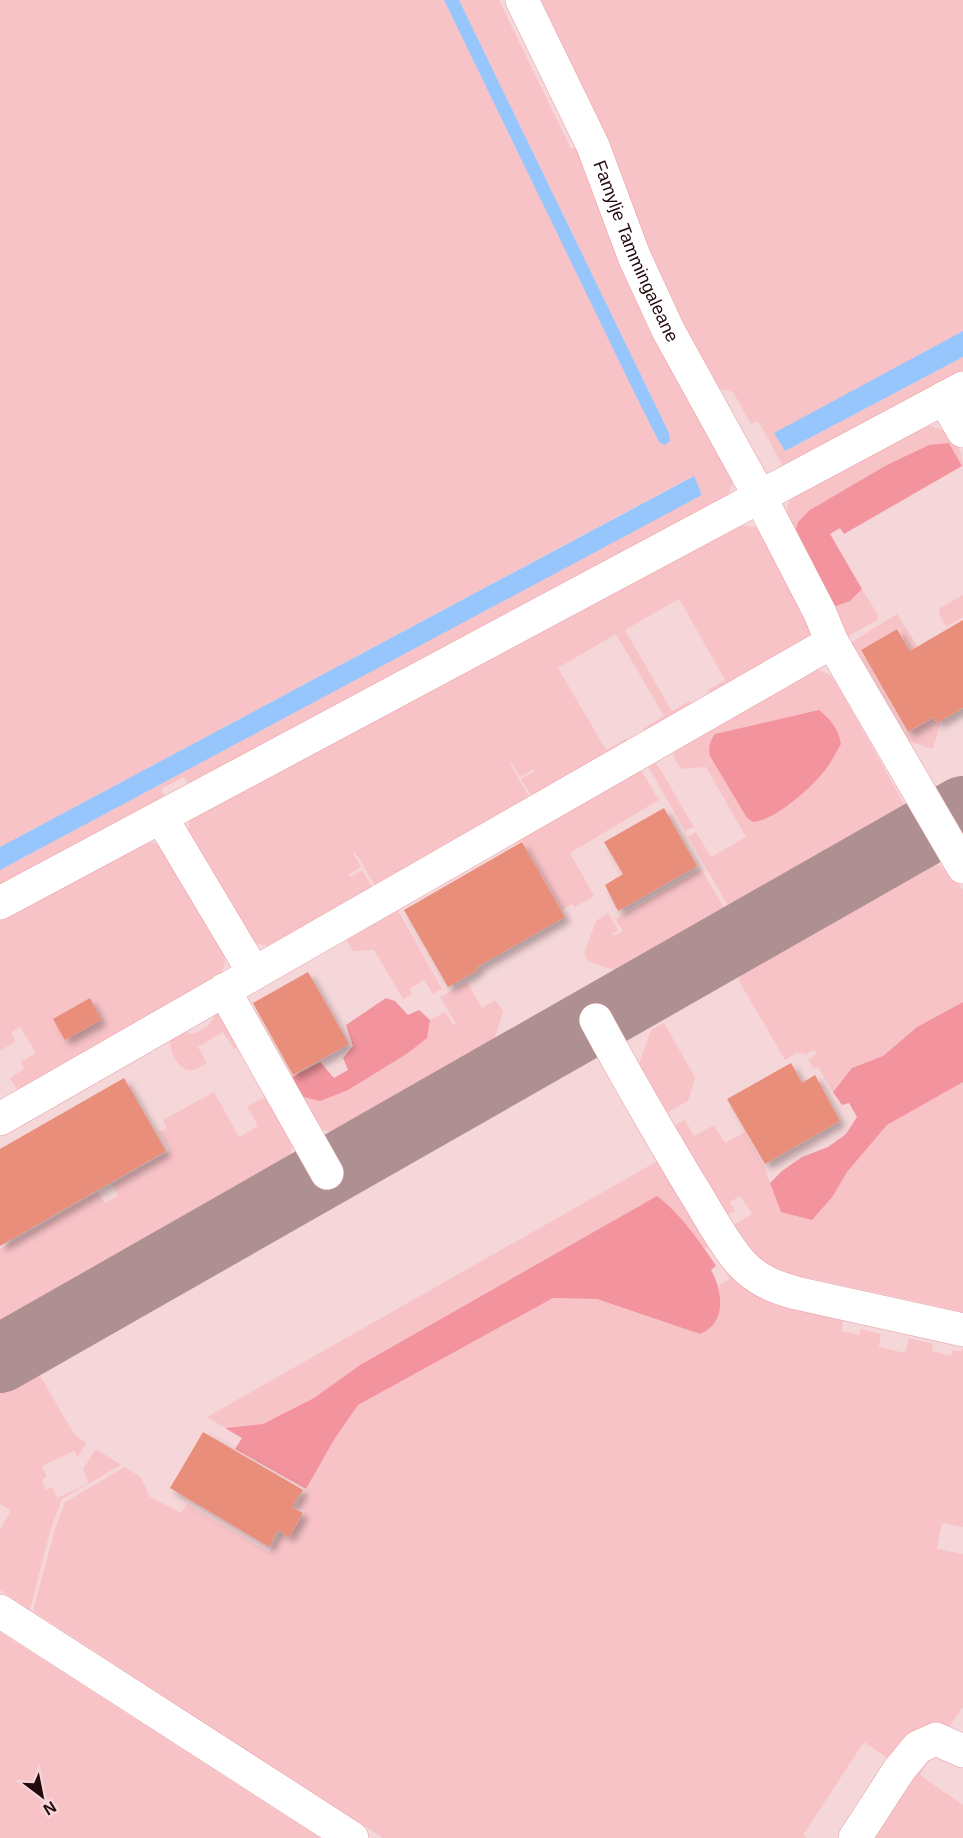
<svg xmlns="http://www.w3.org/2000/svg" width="963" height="1838" font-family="Arial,sans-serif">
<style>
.green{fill:#f8c3c7}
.forest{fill:#f2939d}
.water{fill:#97c6fd}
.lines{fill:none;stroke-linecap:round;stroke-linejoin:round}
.taxiway{stroke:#ae9092;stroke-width:68}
.building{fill:#e98e7a;filter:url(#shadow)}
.minor-casing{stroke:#e69ca3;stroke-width:34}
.minor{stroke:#fff;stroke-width:33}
.labels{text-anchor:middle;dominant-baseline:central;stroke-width:4.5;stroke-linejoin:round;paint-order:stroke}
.street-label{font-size:18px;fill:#240a0d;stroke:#f6d7d9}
</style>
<defs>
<filter id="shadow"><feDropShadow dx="5.5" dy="5.5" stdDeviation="3" flood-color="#0004"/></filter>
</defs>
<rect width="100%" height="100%" fill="#f6d7d9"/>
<path class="green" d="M0,0H444L659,442L669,433L459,0H499L571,149L578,146L733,475C733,489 728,495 719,504L190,787L184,777L161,789L166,799L0,888V870L702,494L693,476L0,847Z
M536,0H963V331L775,433L785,451L963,357V374L784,468L758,421L751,424L733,392L713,387L685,335Z
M925,426C948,426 963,445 963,467L949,444L794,536C788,520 782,509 794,494Z
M737,525L756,527L764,533L812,634L712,697L708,690L725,680L679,599L625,630L672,711L690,701L694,707L647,734L643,729L664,716L616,634L558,668L606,750L626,739L629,744L533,799L521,779L535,771L534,769L520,777L512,763L510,764L531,800L377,889L355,852L353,853L361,867L348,875L350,877L362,870L374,891L271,947L253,943L187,836L190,819Z
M862,589L878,615L877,620L847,637L831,608L850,601Z
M963,595V617L946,627L939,614L940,608Z
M897,614L928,663L920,667L898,628L860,650L907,733L934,718L937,723L941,722L933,749L911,742L903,735L850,643Z
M817,669L830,675L837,684L904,804L901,818L733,914L688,837L696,832L711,857L746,837L706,767L681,769L674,758L675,747Z
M645,761L653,762L659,767L694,827L685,831Z
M637,764L659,800L570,853L594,896L575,907L572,904L562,910L522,841L516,844L512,838Z
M147,841L160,845L224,949C226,960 225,967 220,976L19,1093L10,1078L24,1069L21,1062L36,1053L20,1027L11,1033L16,1041L0,1051V916Z
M917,863H934L949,870L963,890V1002L917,1027L883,1056L852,1068L833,1092L818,1067L814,1069L808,1060L816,1054L814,1050L805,1055L803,1053H796L785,1060L739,981L743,961Z
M701,869L729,916L630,973L607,968L588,961L584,953L596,921L608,913L618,930L612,934L613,936L623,931L615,919Z
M395,905L442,989L433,994L424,980L409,989L412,994L403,999L374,950L353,951L343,935Z
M467,982L482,1008L495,1000L503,1011L491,1052L347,1134L316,1129L296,1095L408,1053L427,1038L430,1020L445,1012L453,1025L456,1024L440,997Z
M216,1007L239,1046L234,1049L223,1032L198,1047L207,1063C201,1066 195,1071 189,1070C178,1069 168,1051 171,1040C173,1034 179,1030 184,1026L187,1033L192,1034C206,1029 215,1023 216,1007Z
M664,1023L695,1077L689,1100L664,1115L636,1066L639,1064L651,1030Z
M963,1082V1312L805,1277H783L766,1270L730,1227L752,1214L740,1196L730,1202L735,1211L724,1217L671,1127L685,1120L694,1136L714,1125L725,1143L745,1132L764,1166L781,1212L833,1196L847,1172L887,1125Z
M214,1092L239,1137L258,1126L247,1106L267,1096L294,1142L285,1169L0,1332V1249L98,1192L105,1203L118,1196L112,1184L170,1151L159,1132L167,1128L163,1120Z
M661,1159L713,1244L705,1249L694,1237L640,1204L631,1212L360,1365L314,1398L263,1424L225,1428L207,1417Z
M721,1264L803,1310L843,1321L842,1331L859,1335L861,1329L881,1334L879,1347L905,1353L909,1338L933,1344L932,1351L951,1356L953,1350L961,1351L963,1347V1527L942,1523L937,1549L963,1554V1707L949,1727L895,1763L864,1742L803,1835L807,1838H383L33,1611L55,1529L65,1502L125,1467L141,1477L149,1496L181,1513L187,1504L269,1552L281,1532L290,1536L305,1511L297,1506L335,1438L358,1405L553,1298L597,1299L700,1334L720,1303L719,1285L730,1279Z
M34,1365L74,1434L86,1443L78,1457L74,1451L42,1466L47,1477L42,1480L46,1490L52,1487L57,1498L89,1483L83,1469L96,1449L121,1465L62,1499L51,1528L30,1610L0,1590V1530L11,1510L0,1504V1385Z
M0,1632L320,1838H0Z
M930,1758L920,1775L963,1805V1838H866L904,1780Z"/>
<path class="forest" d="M949,443L962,466L844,534L840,528L830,534L862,589L850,601L831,608L794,536L798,522L810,510L887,465L929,445Z
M819,710C831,720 838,728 841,744C836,752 832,761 826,769C812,787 776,820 753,822L747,818L710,756C708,747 710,741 715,734Z
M386,998L395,1001L408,1015L419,1010L430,1020L427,1038L408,1053L348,1090L320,1101L296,1095L292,1077L320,1062L334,1078L348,1070L343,1058L353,1046L346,1025Z
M963,1002V1082L887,1125L847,1172L833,1196L812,1220L781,1212L770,1183L782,1171L802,1157L828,1147L846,1134L857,1117L849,1103L842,1105L833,1092L852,1068L883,1056L917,1027Z
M657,1196C678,1211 702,1244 716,1266L711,1270C723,1291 727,1323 700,1334L597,1299L553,1298L358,1405L335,1438L306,1489L235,1449L242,1438L225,1428L263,1424L314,1398L360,1365Z"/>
<path class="water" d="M444,0H459L669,433L670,441L665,445L659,442L635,394Z
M963,331V357L785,451L774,433Z
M694,476L702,495L0,870V847Z"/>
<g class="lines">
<path class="taxiway" d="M0,1359L963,810"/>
</g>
<path class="building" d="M963,620V708L937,723L934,717L908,732L861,650L897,629L910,651Z
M664,808L697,866L618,911L605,885L623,874L604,842Z
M522,842L565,917L477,967L478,970L448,987L404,910Z
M308,972L349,1044L293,1075L253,1003Z
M90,998L101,1020L65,1040L53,1019Z
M791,1063L802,1083L815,1075L840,1121L765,1164L727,1099Z
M124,1078L166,1151L0,1246V1149Z
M203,1432L303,1490L292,1507L303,1513L289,1537L278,1530L269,1547L170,1488Z"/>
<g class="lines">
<g class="minor-casing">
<g id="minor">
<path id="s1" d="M522,0L593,146L634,256L668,330L760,497L820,613L832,642L963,867"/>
<path d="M944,398L963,431"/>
<path d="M161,817L254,973"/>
<path d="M0,903L963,388"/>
<path d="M224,990L327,1173"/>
<path d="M596,1020C626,1076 658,1131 691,1186C707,1211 721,1240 741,1263C757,1280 774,1287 796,1293L963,1330"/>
<path d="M0,1119L832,642"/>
<path d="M0,1611L352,1838"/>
<path d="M855,1838L899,1770L918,1747L936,1739L963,1751"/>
</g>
</g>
<use href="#minor" class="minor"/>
</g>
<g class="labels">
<g class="street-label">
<text stroke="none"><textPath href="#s1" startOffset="276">Famylje Tammingaleane</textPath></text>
</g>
</g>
<g transform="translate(42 1796) rotate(148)" stroke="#f6d7d9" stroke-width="4.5" paint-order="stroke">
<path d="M0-4.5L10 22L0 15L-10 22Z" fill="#240a0d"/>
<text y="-9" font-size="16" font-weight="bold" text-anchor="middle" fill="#240a0d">N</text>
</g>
</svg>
